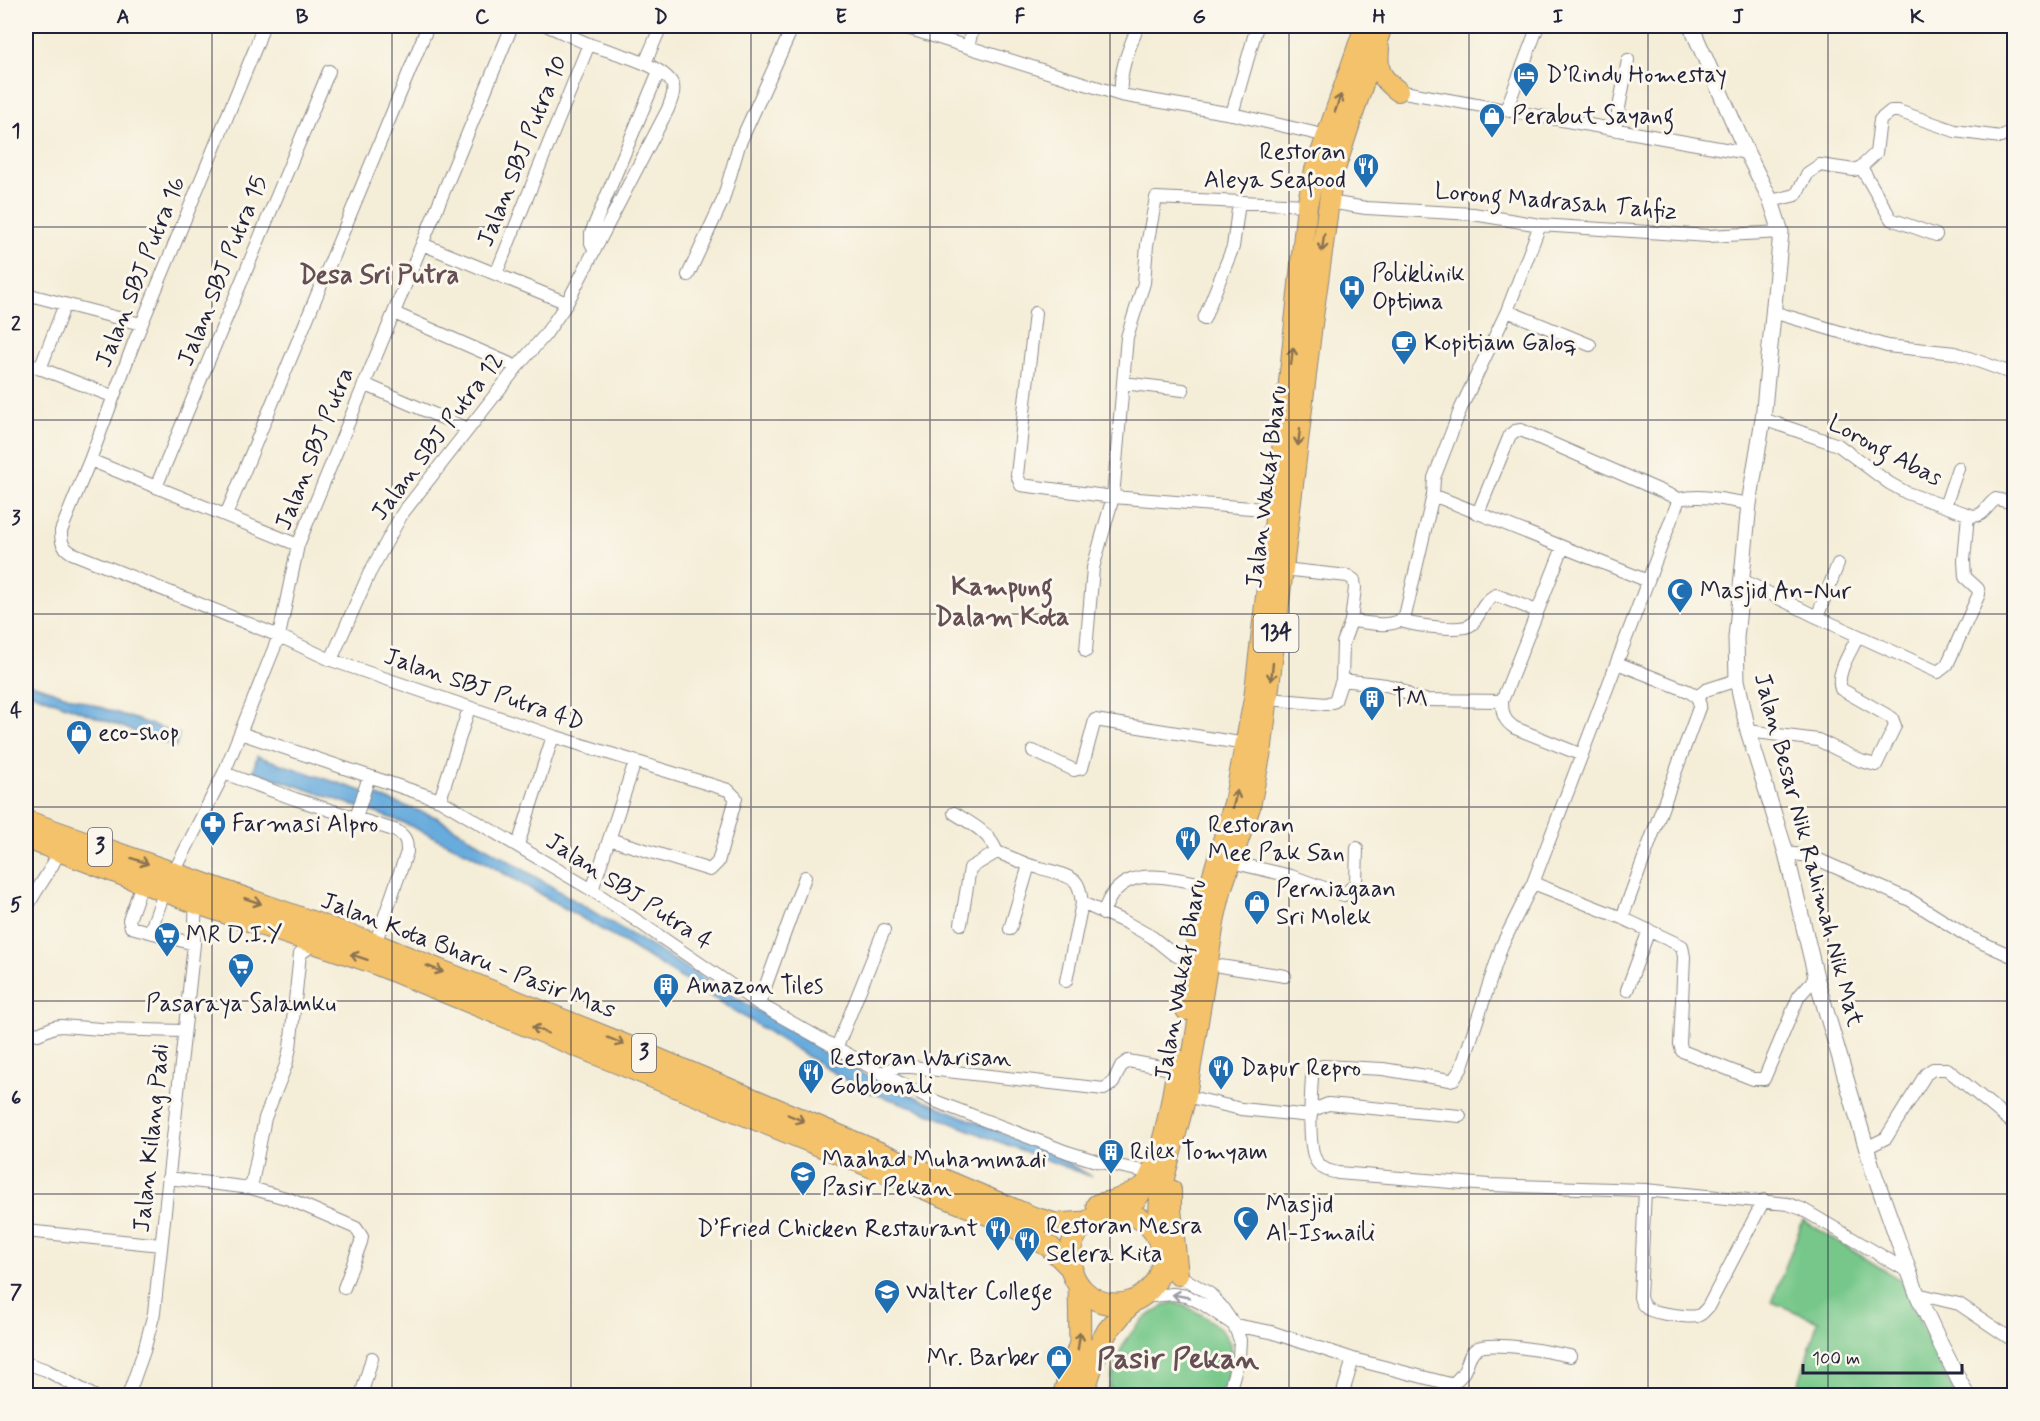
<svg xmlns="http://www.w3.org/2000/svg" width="2040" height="1421" font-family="Mynerve,sans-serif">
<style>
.green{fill:#76c789;stroke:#4c7462;stroke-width:1.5}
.water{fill:#68abdd;stroke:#45668c;stroke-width:1.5}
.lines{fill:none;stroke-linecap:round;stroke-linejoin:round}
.minor-casing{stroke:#8b8889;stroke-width:14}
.tertiary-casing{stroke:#8b8889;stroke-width:17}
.primary-casing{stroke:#8b8889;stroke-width:22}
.trunk-casing{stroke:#8b8889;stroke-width:23}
.minor{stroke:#fff;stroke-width:12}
.tertiary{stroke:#fff;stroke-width:15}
.primary{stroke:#f3c26a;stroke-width:20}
.trunk{stroke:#f3c26a;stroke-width:21}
.oneway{stroke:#8a7252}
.oneway2{stroke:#9c9ca7}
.grid{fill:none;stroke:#22223b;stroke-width:1.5;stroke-opacity:0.55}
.labels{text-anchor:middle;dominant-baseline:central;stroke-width:6;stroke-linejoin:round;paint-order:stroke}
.shield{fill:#fbf7ec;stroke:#636270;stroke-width:1.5}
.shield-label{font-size:22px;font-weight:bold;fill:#22223b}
.poi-label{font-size:24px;fill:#22223b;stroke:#fbf7ec;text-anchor:start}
.street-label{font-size:24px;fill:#22223b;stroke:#fbf7ec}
.neighbourhood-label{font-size:26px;font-weight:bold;fill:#654f54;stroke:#fbf7ec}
.district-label{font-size:30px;font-weight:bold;fill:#654f54;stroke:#fbf7ec}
.neatline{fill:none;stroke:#22223b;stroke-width:2}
.grid-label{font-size:20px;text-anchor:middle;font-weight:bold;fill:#22223b}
</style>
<rect width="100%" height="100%" fill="#fbf7ec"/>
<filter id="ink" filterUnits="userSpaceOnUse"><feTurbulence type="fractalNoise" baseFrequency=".0167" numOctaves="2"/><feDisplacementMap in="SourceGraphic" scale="12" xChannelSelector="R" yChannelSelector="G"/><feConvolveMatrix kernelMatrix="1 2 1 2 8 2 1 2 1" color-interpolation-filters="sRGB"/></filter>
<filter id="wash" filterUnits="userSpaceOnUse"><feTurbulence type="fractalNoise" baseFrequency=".008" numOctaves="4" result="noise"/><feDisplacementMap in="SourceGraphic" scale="24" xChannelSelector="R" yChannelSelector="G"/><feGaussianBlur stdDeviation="1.35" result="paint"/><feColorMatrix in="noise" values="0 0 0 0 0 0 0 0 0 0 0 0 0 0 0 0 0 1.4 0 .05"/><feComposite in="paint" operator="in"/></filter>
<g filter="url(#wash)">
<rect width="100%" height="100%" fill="#f4edd7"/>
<path class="green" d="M1803,1220L1902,1281L1931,1347L1956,1395H1795L1818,1321L1772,1302Z
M1173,1302C1197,1309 1230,1328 1233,1355C1234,1367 1225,1384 1221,1395H1134L1109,1388C1113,1374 1116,1358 1123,1346C1133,1326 1153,1310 1173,1302Z"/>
<path class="water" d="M26,682L179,734L176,747L26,691Z
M257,756L386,799L436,817L863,1074L911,1095L1053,1154L1092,1177L989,1138L913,1107L860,1089L625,943L472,855L402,822L253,771Z"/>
</g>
<g filter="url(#ink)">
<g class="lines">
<g class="minor-casing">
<path id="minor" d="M263,26L257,44L133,345L90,460L61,531C61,542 62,547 72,553L279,636L331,660L553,736L728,790L736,798L718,862L710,870L609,839
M901,26L1121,95L1232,114L1327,136
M968,47L973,26
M645,63L661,26
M1398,91L1747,153
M1121,95C1119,70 1129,49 1138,26
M1506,110L1538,26
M1232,114L1257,26
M1615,129L1628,60
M1861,167L1891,219L1936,235
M1771,201L1796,195L1808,173L1820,165L1854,170L1861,167L1876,153L1880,120L1891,111H1898L1955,131L2001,137L2014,129
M1329,202L1366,208L1473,214L1540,225L1709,236L1781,232
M422,244L567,303
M595,250L591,243V233L659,71
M496,274L589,44
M688,275L723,200L739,145L793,26
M26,294L141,324
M1507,311L1590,345
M1773,312L1887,346L1955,353L2014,374
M394,313L517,367
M1035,313L1017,475L1021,485L1113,497L1276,510
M1204,319L1233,247L1239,202
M26,363L112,396
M40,369L65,304
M1123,383L1183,390
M364,384L468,429
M1763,419L1838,445L1889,483L1907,493L1970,515C1984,519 1986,505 1996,499L2014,503
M90,460L298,545
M156,487L329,71
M1433,495L1648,581
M1749,504C1726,500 1702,494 1679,499L1533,883L1502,945L1461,1069L1454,1079L1450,1080L1383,1069L1323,1066C1316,1067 1314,1070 1312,1077C1311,1094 1307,1149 1317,1162C1323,1170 1329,1171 1338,1173L1489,1185L1645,1190L1788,1204L1802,1209L1909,1272
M1945,506L1958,468
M1478,513L1510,435L1515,431L1521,430L1679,499
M226,515L428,26
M1563,547L1502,701C1502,714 1504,721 1515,728L1582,755
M1742,580L1817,617L1938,672L1947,665L1979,594L1978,589L1965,577L1964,561L1968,514
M1817,617L1838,564
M1351,621C1367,622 1394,630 1405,616L1433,495L1434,478L1461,408L1507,311L1540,225
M1401,621C1414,625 1462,633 1472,624C1481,614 1483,601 1496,595L1537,611
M1086,651L1093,568L1113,497L1127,337L1144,283L1147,245L1156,198L1307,205
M331,660L369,574L402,514L517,367L545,335L567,303L668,109C670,102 675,94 673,86C667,65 610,52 591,45C576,39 562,32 548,26
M1617,663L1688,691L1697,697L1700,705L1622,918
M1342,680L1386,685L1398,688L1412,697L1426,700L1502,701
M1697,697L1706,690L1737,680
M1269,699L1326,704L1335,701L1342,680L1343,643L1351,621L1355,588L1354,580L1348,576L1283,569
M1748,731L1818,740L1861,761L1876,765L1895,726L1892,718L1841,689C1835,673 1852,650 1858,636
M240,733L440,800L592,890L759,1004L881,1073L935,1101L1067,1152L1096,1161L1151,1173
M1033,751L1074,770L1082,768L1095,720L1246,744
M224,773L295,799L397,831C406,837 407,841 407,852L375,944
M440,800L469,708
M954,813C973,825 988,831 997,852L1029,865
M356,818L369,776
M518,845L553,736
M1786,853L1810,856L1910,900L1967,936L2014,957
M1231,862L1291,876L1344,895L1356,883L1357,848
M143,881L129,920L131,927L194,944
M1533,883L1622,918L1682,946L1684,957L1680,1044L1682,1051L1753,1079H1764L1799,996L1816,977
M592,890L635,762
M26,910C35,889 51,873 59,851
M1103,914C1119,860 1167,878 1209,885
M961,924L970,868L997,852
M1010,929L1029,865C1041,869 1066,873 1075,881C1080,886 1081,896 1082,903
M150,932L165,890L224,773L279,636L298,545L512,26
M1207,964L1285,976
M1066,981L1082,903L1127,923L1152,937L1173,954L1194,964
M1627,990L1649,930
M759,1004L805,877
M26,1031L38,1034L54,1027L61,1026L101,1029L184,1031
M837,1047L884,930
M881,1073L897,1067H912L1104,1089L1113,1083L1121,1066L1128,1061L1177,1070
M1186,1096L1241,1109L1311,1116
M1311,1111L1328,1104L1460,1116
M1866,1148L1886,1138L1926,1074L1933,1069H1947L2014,1124
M168,1178L251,1188L289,1199L356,1228L362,1237L361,1242L344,1288
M251,1188L265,1118L286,1065L290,1048L300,954L315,943
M1645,1190L1640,1297C1641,1302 1643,1306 1648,1309C1655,1313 1689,1318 1697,1316C1702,1315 1705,1310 1708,1307L1764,1200
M26,1231L161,1245
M1162,1253L1178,1275L1210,1294L1221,1306L1234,1325L1240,1340L1239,1357L1228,1396
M1917,1294L1959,1304L2014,1341
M1141,1297L1173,1294L1187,1296L1203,1304L1234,1325L1271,1332L1353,1359L1450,1384
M26,1363L46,1370L94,1396
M128,1396L144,1351L154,1313L194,944L196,899
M361,1396L372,1358
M1128,1396L1129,1393
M1342,1396L1353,1359
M1447,1396C1451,1382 1456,1383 1463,1373C1468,1366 1468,1354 1476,1349C1490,1340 1552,1352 1570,1356"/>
</g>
<g class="tertiary-casing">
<path id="tertiary" d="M1691,26L1747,153L1771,201L1781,232L1763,419L1749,504L1736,638L1737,680L1748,731L1786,853L1816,977L1873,1170L1917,1294L1941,1345L1967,1396"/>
</g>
<g class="primary-casing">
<path id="primary" d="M1379,48C1377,71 1380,77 1398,91
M1186,1010L1201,915L1234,803L1254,699L1276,510L1307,205L1315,170L1365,26
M1171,1190V1209L1178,1275
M1118,1212C1125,1208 1132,1204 1137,1198C1162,1166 1172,1100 1178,1060
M1158,1237L1160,1193L1186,1096L1215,917L1222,887L1250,807L1262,746L1312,324L1329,202L1333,175L1382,26"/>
</g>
<g class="trunk-casing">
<path id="trunk" d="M26,821L375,944L608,1038L1032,1217L1056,1224L1087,1222
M26,838L196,903L369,961L989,1215L1030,1235L1050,1247L1072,1269
M1097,1205L1117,1200L1144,1187
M1070 1258a46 46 0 1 1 92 0a46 46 0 1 1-92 0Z
M1063,1396L1080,1343L1079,1285
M1082,1396L1099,1346L1108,1330L1133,1301"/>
</g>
<use href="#minor" class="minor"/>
<use href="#tertiary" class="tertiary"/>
<use href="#primary" class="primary"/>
<use href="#trunk" class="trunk"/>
</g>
<defs><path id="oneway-shaft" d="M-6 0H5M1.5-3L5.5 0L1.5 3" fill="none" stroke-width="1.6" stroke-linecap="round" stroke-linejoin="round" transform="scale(1.5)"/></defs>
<g class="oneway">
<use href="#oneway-shaft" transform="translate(1338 103) rotate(-71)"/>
<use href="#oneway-shaft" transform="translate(1323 243) rotate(98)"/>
<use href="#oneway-shaft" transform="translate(1292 356) rotate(-84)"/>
<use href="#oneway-shaft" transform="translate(1299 437) rotate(97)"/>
<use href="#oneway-shaft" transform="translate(1272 672) rotate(96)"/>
<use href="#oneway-shaft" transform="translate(1235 799) rotate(-77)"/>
<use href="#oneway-shaft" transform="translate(140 861) rotate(19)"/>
<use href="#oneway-shaft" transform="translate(253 901) rotate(19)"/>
<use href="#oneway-shaft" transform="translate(359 957) rotate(-162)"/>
<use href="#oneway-shaft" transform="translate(435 969) rotate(22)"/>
<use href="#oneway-shaft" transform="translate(540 1030) rotate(-158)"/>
<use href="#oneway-shaft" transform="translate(616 1041) rotate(23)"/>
<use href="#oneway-shaft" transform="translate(796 1118) rotate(23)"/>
<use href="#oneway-shaft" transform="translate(1079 1341) rotate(-82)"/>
</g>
<use class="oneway2" href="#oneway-shaft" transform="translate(1181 1296) rotate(-169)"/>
</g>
<path class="grid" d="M212,26V1396M392,26V1396M571,26V1396M751,26V1396M930,26V1396M1110,26V1396M1289,26V1396M1469,26V1396M1648,26V1396M1828,26V1396M26,227H2014M26,420H2014M26,614H2014M26,807H2014M26,1001H2014M26,1194H2014"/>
<defs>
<g id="hotel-pin" transform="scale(1.35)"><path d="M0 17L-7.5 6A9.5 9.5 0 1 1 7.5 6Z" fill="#1f6fb2" stroke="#fbf7ec"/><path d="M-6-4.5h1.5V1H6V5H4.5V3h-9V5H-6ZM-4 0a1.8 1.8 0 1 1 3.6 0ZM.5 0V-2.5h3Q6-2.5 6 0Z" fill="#fff"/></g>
<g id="shop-pin" transform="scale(1.35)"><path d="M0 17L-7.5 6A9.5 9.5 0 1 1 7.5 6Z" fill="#1f6fb2" stroke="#fbf7ec"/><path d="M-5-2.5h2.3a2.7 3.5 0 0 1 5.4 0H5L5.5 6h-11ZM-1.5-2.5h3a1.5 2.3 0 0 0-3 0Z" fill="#fff"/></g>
<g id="restaurant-pin" transform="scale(1.35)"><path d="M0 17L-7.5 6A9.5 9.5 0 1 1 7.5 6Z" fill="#1f6fb2" stroke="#fbf7ec"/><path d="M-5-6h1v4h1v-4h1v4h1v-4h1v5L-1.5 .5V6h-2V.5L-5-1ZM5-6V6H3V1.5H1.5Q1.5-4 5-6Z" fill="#fff"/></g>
<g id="hospital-pin" transform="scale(1.35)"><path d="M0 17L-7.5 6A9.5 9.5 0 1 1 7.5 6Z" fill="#1f6fb2" stroke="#fbf7ec"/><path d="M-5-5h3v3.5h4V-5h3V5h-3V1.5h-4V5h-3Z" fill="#fff"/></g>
<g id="cafe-pin" transform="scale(1.35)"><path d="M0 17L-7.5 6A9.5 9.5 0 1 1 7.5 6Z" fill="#1f6fb2" stroke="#fbf7ec"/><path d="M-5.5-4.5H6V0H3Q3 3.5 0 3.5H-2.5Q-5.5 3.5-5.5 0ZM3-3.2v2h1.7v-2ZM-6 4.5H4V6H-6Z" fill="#fff"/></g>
<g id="mosque-pin" transform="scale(1.35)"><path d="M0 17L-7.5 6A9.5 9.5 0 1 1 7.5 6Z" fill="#1f6fb2" stroke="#fbf7ec"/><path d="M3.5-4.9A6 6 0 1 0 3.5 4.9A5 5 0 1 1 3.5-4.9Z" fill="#fff"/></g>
<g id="building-pin" transform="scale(1.35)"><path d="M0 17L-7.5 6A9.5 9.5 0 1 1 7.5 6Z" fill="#1f6fb2" stroke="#fbf7ec"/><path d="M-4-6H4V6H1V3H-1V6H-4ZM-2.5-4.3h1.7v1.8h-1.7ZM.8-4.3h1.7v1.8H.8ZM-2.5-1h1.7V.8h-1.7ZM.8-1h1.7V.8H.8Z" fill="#fff"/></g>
<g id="pharmacy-pin" transform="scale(1.35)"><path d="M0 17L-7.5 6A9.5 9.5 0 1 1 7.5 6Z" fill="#1f6fb2" stroke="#fbf7ec"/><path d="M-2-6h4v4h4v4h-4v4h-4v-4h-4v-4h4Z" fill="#fff"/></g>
<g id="supermarket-pin" transform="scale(1.35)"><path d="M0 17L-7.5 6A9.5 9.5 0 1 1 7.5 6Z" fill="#1f6fb2" stroke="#fbf7ec"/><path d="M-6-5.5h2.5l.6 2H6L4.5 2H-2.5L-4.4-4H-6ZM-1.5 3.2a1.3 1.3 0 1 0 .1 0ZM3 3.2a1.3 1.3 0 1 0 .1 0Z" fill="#fff"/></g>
<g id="school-pin" transform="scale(1.35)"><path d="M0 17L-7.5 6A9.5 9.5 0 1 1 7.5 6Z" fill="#1f6fb2" stroke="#fbf7ec"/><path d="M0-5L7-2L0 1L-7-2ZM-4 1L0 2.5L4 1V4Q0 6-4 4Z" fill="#fff"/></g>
<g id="university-pin" transform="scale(1.35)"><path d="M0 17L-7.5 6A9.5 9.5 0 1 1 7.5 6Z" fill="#1f6fb2" stroke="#fbf7ec"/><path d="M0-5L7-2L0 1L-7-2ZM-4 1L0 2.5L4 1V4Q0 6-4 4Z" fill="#fff"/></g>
</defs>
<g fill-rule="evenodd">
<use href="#hotel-pin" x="1526" y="75"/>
<use href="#shop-pin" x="1492" y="116"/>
<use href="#restaurant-pin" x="1366" y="166"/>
<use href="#hospital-pin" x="1352" y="288"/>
<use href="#cafe-pin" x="1404" y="343"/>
<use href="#mosque-pin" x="1680" y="591"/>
<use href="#building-pin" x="1372" y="699"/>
<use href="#shop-pin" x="79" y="733"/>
<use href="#pharmacy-pin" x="213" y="824"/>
<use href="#restaurant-pin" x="1188" y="839"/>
<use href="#shop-pin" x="1257" y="903"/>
<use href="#supermarket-pin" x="167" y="935"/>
<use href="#supermarket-pin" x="241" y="966"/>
<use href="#building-pin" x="666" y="986"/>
<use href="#restaurant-pin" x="1221" y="1068"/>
<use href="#restaurant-pin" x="811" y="1072"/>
<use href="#building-pin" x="1111" y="1152"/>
<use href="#school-pin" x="803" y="1174"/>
<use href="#mosque-pin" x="1246" y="1219"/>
<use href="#restaurant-pin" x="998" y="1229"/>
<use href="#restaurant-pin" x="1027" y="1240"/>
<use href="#university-pin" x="887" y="1292"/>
<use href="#shop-pin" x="1059" y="1358"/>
</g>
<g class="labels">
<g class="shield">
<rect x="1253.5" y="614" width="45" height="38" rx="4.5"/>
<rect x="88" y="828" width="24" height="38" rx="4.5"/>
<rect x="632" y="1034" width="24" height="38" rx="4.5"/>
</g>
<g class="shield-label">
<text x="1276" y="633">134</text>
<text x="100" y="847">3</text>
<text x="644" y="1053">3</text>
</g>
<g class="poi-label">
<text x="1546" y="75">D’Rindu Homestay</text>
<text x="1512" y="116">Perabut Sayang</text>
<text x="1346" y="152" text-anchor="end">Restoran<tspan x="1346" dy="28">Aleya Seafood</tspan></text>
<text x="1372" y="274">Poliklinik<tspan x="1372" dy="28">Optima</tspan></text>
<text x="1424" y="343">Kopitiam Galoq</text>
<text x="1700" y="591">Masjid An-Nur</text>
<text x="1392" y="699">TM</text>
<text x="98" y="733">eco-shop</text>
<text x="232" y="824">Farmasi Alpro</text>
<text x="1208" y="825">Restoran<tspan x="1208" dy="28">Mee Pak San</tspan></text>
<text x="1276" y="889">Perniagaan<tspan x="1276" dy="28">Sri Molek</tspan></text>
<text x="186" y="935">MR D.I.Y</text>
<text x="686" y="986">Amazon Tiles</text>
<text x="241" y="1004" text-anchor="middle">Pasaraya Salamku</text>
<text x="830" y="1058">Restoran Warisan<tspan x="830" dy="28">Gobbonali</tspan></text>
<text x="1240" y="1068">Dapur Repro</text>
<text x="1130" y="1152">Rilex Tomyam</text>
<text x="822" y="1160">Maahad Muhammadi<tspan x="822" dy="28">Pasir Pekan</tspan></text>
<text x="1266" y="1205">Masjid<tspan x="1266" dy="28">Al-Ismaili</tspan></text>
<text x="1046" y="1226">Restoran Mesra<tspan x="1046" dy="28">Selera Kita</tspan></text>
<text x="978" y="1229" text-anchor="end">D’Fried Chicken Restaurant</text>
<text x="906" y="1292">Walter College</text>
<text x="1040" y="1358" text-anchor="end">Mr. Barber</text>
</g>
<g class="street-label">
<text transform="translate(523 151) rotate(-68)">Jalan SBJ Putra 10</text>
<text transform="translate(1556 202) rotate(5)">Lorong Madrasah Tahfiz</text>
<text transform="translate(223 271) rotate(-68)">Jalan SBJ Putra 15</text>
<text transform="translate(141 272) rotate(-68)">Jalan SBJ Putra 16</text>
<text transform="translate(438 437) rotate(-53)">Jalan SBJ Putra 12</text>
<text transform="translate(315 449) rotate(-68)">Jalan SBJ Putra</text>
<text transform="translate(1885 451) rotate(28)">Lorong Abas</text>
<text transform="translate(1267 487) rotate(-83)">Jalan Wakaf Bharu</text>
<text transform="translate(484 690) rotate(19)">Jalan SBJ Putra 4D</text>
<text transform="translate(1808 850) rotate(75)">Jalan Besar Nik Rahimah Nik Mat</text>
<text transform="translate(629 892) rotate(33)">Jalan SBJ Putra 4</text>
<text transform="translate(468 956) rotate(21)">Jalan Kota Bharu - Pasir Mas</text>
<text transform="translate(1181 980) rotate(-80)">Jalan Wakaf Bharu</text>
<text transform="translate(152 1138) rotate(-84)">Jalan Kilang Padi</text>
</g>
<g class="neighbourhood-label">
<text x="379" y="276">Desa Sri Putra</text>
<text x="1002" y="588">Kampung<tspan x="1002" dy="30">Dalam Kota</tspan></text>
</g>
<g class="district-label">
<text x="1178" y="1359">Pasir Pekan</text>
</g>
</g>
<rect width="2040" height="1421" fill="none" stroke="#fbf7ec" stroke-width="66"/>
<path d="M1803 1364v9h159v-9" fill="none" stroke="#22223b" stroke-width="3"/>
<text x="1812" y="1364" font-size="18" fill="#22223b" stroke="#fbf7ec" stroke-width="4.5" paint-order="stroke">100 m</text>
<rect x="33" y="33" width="1974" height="1355" class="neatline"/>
<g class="grid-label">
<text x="123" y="23">A</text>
<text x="302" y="23">B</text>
<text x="482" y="23">C</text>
<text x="661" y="23">D</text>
<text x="841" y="23">E</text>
<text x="1020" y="23">F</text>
<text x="1199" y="23">G</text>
<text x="1379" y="23">H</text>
<text x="1558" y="23">I</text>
<text x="1738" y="23">J</text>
<text x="1917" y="23">K</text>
<text x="16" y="137">1</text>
<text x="16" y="330">2</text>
<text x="16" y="524">3</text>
<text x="16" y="717">4</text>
<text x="16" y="911">5</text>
<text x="16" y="1104">6</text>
<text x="16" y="1298">7</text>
</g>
</svg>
